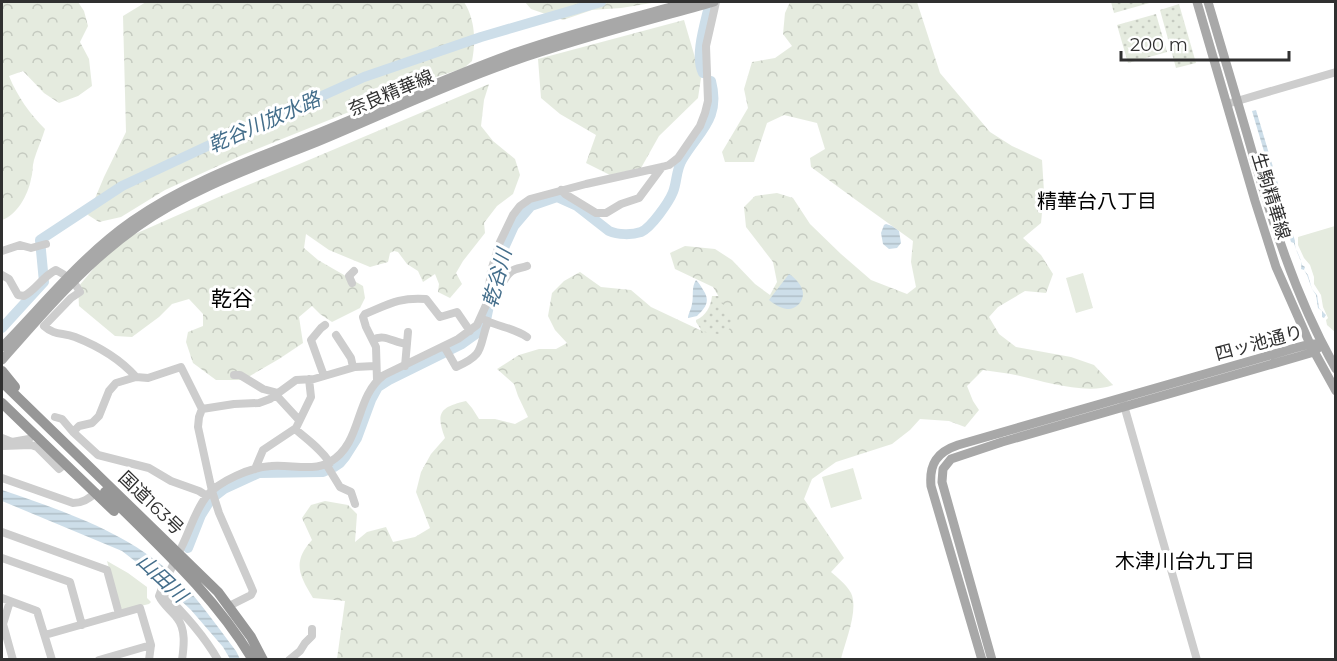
<svg xmlns="http://www.w3.org/2000/svg" width="1337" height="661" font-family="Montserrat,'Noto Sans JP',sans-serif">
<style>
.grass{fill:url(#grass-dots)}
.forest{fill:url(#forest-crowns)}
.park{fill:#e5ebdf}
.water{fill:url(#water-rules)}
.lines{fill:none;stroke-linecap:round;stroke-linejoin:round}
.river{stroke:#cddee9;stroke-width:10}
.minor{stroke:#cdcdcd;stroke-width:8}
.major{stroke:#a8a8a8;stroke-width:9}
.highway{stroke:#979797;stroke-width:10}
.labels{text-anchor:middle;dominant-baseline:central;stroke-width:6;stroke-linejoin:round;paint-order:stroke}
.street-label{font-size:18px;fill:#303030;stroke:#fff}
.water-label{font-size:20px;font-style:italic;fill:#446e8b;stroke:#fff}
.neighbourhood-label{font-size:20px;fill:#000;stroke:#fff}
.quarter-label{font-size:21px;fill:#000;stroke:#fff}
</style>
<defs>
<pattern id="grass-dots" width="8" height="8" patternUnits="userSpaceOnUse" patternTransform="scale(1.5)"><rect width="8" height="8" fill="#e5ebdf"/><path d="M2 2h.1M6 6h.1" fill="none" stroke="#c5cac0" stroke-width="1.8" stroke-linecap="round"/></pattern>
<pattern id="forest-crowns" width="20" height="18" patternUnits="userSpaceOnUse" patternTransform="scale(1.5)"><rect width="20" height="18" fill="#e5ebdf"/><path d="M2 6a3 3 0 1 1 6 0M12 15a3 3 0 1 1 6 0" fill="none" stroke="#c5cac0"/></pattern>
<pattern id="water-rules" width="6" height="5" patternUnits="userSpaceOnUse" patternTransform="scale(1.5)"><rect width="6" height="5" fill="#cddee9"/><path d="M0 2.5h6" fill="none" stroke="#b0bfc8"/></pattern>
</defs>
<rect width="100%" height="100%" fill="#fff"/>
<path class="grass" d="M1111,2H1153L1114,13Z
M1179,4L1196,63L1176,68L1160,10Z
M1156,14L1167,52L1128,63L1117,25Z
M712,296H719L735,316V338L701,333L700,328L696,322V320C706,316 711,306 712,296Z"/>
<path class="forest" d="M2,2H78L84,11L88,26L80,42L89,59L92,86L78,96L59,103L44,93L23,71L9,76C17,96 30,114 45,129C42,139 37,150 34,160C32,167 33,173 31,179C28,195 17,215 2,220Z
M146,2H464C475,19 476,41 472,61L464,68L396,90L349,112L240,156L165,190L121,217L99,222L88,215L104,177L126,132L123,16Z
M525,2H658L621,8L592,10L563,20L531,9Z
M790,2H917L940,73L990,132L1012,146L1042,160L1044,192L1041,223L1023,238L1041,255L1053,274L1046,293L1025,291L998,307L989,317L999,334L1016,347L1071,357L1094,365L1113,385C1088,395 1045,382 1020,376C1008,373 995,372 983,370L967,386L973,401L979,410L965,427L949,421L920,419L910,430L892,444L836,462L812,479L804,499L844,558L831,572C838,578 846,584 851,593C859,610 845,642 841,659H337L345,601L313,598C299,575 292,562 312,540L302,518L311,505L325,501L348,505L357,514L355,542L367,532L386,527L393,542L415,537L430,528L416,492L421,472L431,454L445,438C435,412 441,407 466,401L472,408L479,419H495L515,424L528,417L518,396L514,384L497,369L519,355L539,349H556L567,343L555,330L548,316L552,293L564,281L580,272L601,287L631,290L651,307L704,332L725,335L734,322L713,287L675,269L670,253L685,246L715,249L732,260L755,284L770,295L777,282L773,262L746,227L744,207L755,196L777,193L793,198L810,224L841,254L871,280L907,294L916,287L911,262L913,241L856,200L811,167L810,158L825,149L817,123L784,115L767,123L754,162H725L722,152L748,108L744,89L752,62L775,58L792,46L783,34L785,13Z
M684,20L701,78L698,98L659,136L641,168L610,175L586,163L596,135L560,114L541,98L538,59Z
M489,84L484,100L481,126L493,141L515,159L520,175L513,194L497,206L484,223L485,233L463,261L456,273L462,284L450,298L438,292L439,284L435,274L423,282L418,271L407,264L398,252L394,251L390,253L388,262L370,267L329,250L306,234L304,248L318,260L363,286L365,298L360,308L332,322L320,314L312,306L299,317L303,343L279,359L243,380H216L193,363L186,342L188,332L203,326V314L189,299L172,304L159,317L132,337L115,336L79,306L78,287L106,254L126,238L221,196L297,165Z"/>
<path class="park" d="M1335,226H1336L1335,332L1327,325L1326,320L1328,318L1323,307L1321,295L1314,284V277L1310,265L1304,258L1298,245V237Z
M1083,273L1093,308L1076,313L1066,278Z
M853,468L862,499L831,508L822,477Z
M107,561L128,573L147,587V598L151,602L149,604L124,610L120,608Z"/>
<path class="water" d="M1256,110L1295,241C1294,248 1300,257 1302,265L1305,267L1304,270L1308,275L1312,289L1317,295L1319,308L1326,315L1324,318L1322,317V311L1318,308L1316,295L1312,289L1307,275L1304,270L1301,269C1303,259 1296,252 1294,243L1291,242L1252,111Z
M886,224L892,226L899,231L901,243L897,248L889,249L883,244L881,233L884,225Z
M789,274C794,277 800,283 802,289C806,299 797,310 787,309C780,308 774,304 769,300Z
M696,280C700,284 702,288 705,293C710,303 704,309 697,316L688,318C688,314 691,310 692,304C694,295 691,288 696,280Z
M2,490C66,512 131,533 181,582C200,601 219,629 236,651L240,659H230L223,647L191,610L158,579L122,551L2,501Z"/>
<g class="lines">
<path class="river" d="M703,73C694,55 706,21 710,2
M2,328L44,282L40,240L122,186L231,135L273,118L364,77L481,37L601,2
M188,548L201,515L211,499L224,489L259,473L323,472L334,467L340,463L345,457L357,438L371,400L378,387L389,380L462,344L476,334L486,320L499,259L514,226L531,206L557,197L577,206L609,231C618,235 632,235 641,232C651,228 669,202 673,192C677,182 676,170 682,160C699,131 721,119 711,81"/>
<path class="minor" d="M1227,104L1336,72
M561,190L565,194L596,213H606L621,204L639,198L662,167
M2,251L20,245L31,248L46,244
M2,275L9,279L18,295L24,296C36,290 43,276 56,270C66,275 75,282 80,292L71,298L44,326C55,336 63,332 75,337C98,346 120,359 136,377
M352,283L349,276L354,271
M488,288C503,292 502,278 512,271C516,268 522,268 527,266
M485,320C499,327 514,328 527,337
M336,335L351,358L353,367
M373,340C384,333 394,343 407,344
M444,346L456,367C486,354 478,348 488,321
M405,366L408,332
M234,375H240L263,389L278,393
M324,376L311,340L321,328L325,325
M377,380L376,347L366,327L363,317L365,314C389,304 400,297 426,299L440,317L457,312L470,331
M276,395L299,420
M1123,402L1197,660
M202,409L234,404L259,403L270,399L296,380L314,379L355,367L375,366
M55,417L62,419L73,432L98,455L149,468L171,481L199,491L207,496
M295,429C307,439 321,449 330,463
M73,432L79,426L92,423L99,416L109,391L116,383L136,377L148,378L181,367L202,409L199,417L198,427L212,491L219,513L253,591L251,595L229,606
M2,438L12,442L29,439
M2,446L31,445L37,447L59,469L65,464
M326,464L340,487L351,492L355,504
M255,469L263,450L296,428L311,397L309,379
M2,478L73,503C83,503 88,499 96,493
M2,532L107,570L119,614
M2,558L70,582L82,625
M161,591C182,611 203,634 218,660
M2,598L37,611L52,660
M10,601L3,624L13,660
M45,635L140,608L151,645L149,660
M99,660L151,645
M182,660C184,646 186,629 177,618C171,610 163,605 159,596C165,579 175,562 182,546C190,530 195,511 206,497C218,481 252,467 271,466C290,464 313,472 330,462C363,443 354,397 384,375L458,339L477,325L487,303L491,271L500,242L513,215L520,206L530,199L586,184L662,167L669,165L678,158L700,126L705,113L708,101L706,46L716,2
M289,660L300,651L305,643L312,636V629"/>
<path class="major" d="M1197,2L1255,201L1276,267L1310,344L1336,391
M1208,2C1221,45 1234,90 1247,134C1270,215 1294,295 1336,369
M2,347C44,304 82,256 132,221C189,181 257,158 321,132C385,106 449,76 514,53C571,33 631,18 689,2
M2,360C44,312 85,264 137,227C190,189 257,166 317,142C382,115 447,84 514,61C579,38 647,21 714,2
M982,660L931,486C929,464 937,452 958,445L1295,348L1310,344H1322
M992,660L942,482L943,469L951,459L1002,442L1314,352L1322,344"/>
<path class="highway" d="M2,371L15,387
M2,382L218,592L251,637L263,660
M2,403L114,511
M105,492C158,545 214,595 253,660"/>
</g>
<g class="labels">
<g class="street-label">
<text transform="translate(391 93) rotate(-23)">奈良精華線</text>
<text transform="translate(1271 196) rotate(73)">生駒精華線</text>
<text transform="translate(1259 343) rotate(-15)">四ッ池通り</text>
<text transform="translate(151 503) rotate(44)">国道163号</text>
</g>
<g class="water-label">
<text transform="translate(264 122) rotate(-24)">乾谷川放水路</text>
<text transform="translate(497 278) rotate(-75)">乾谷川</text>
<text transform="translate(162 578) rotate(43)">山田川</text>
</g>
<g class="neighbourhood-label">
<text x="1097" y="201">精華台八丁目</text>
<text x="1185" y="561">木津川台九丁目</text>
</g>
<g class="quarter-label">
<text x="232" y="298">乾谷</text>
</g>
</g>
<rect width="1337" height="661" fill="none" stroke="#303030" stroke-width="6"/>
<path d="M1121 51v9h168v-9" fill="none" stroke="#303030" stroke-width="3"/>
<text x="1130" y="51" font-size="18" fill="#303030" stroke="#ffffff" stroke-width="4.5" paint-order="stroke">200 m</text>
</svg>
